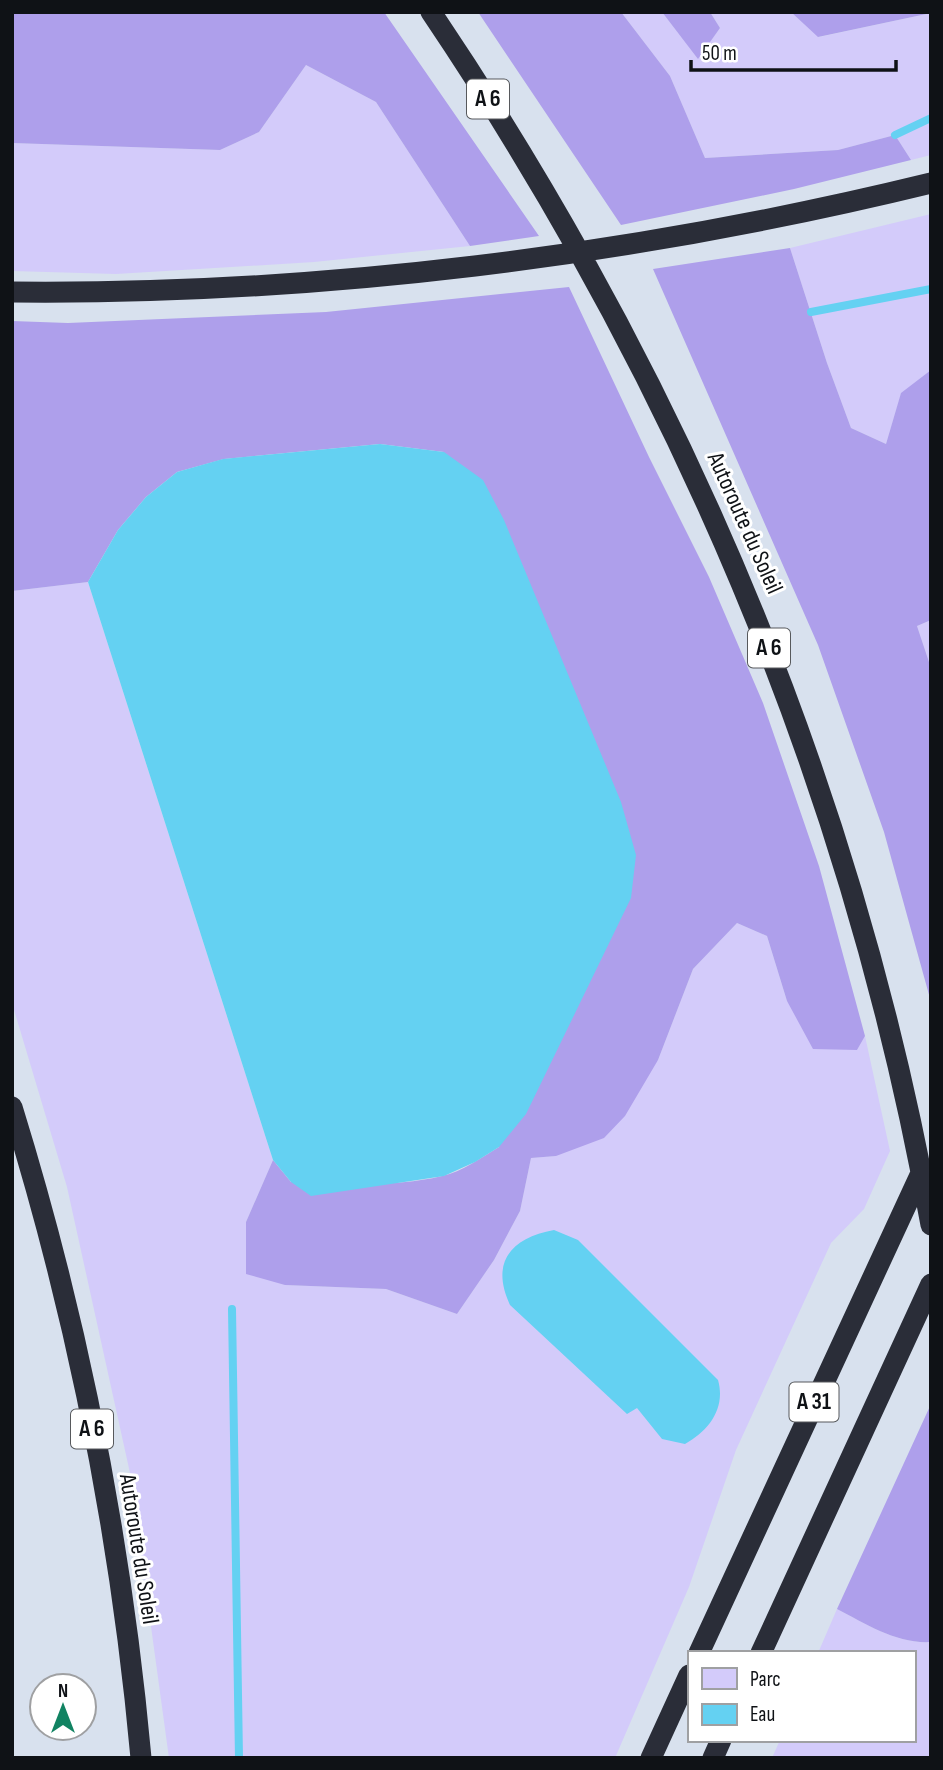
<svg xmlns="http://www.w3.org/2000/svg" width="943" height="1770" font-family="'Sofia Sans Condensed',sans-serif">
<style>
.green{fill:#d3cbfa}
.forest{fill:#ae9feb}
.water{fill:#64d1f2}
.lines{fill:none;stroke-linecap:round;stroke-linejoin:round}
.stream{stroke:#64d1f2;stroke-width:8}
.highway{stroke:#2a2d38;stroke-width:21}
.labels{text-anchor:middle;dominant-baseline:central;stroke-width:6;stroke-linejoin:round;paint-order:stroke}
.shield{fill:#fff;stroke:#57595c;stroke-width:2}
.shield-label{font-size:23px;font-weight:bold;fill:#0f1216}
.street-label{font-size:24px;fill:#0f1216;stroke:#fff}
</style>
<rect width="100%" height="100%" fill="#d8e1ee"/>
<path class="green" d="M621,12H662L698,58L720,28L710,12H791L819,37L931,13V155L911,160L895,135L838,150L705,158L670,76Z
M306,65L376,102L470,246L314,262L116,274L12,271V143L220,150L259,132Z
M931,214V370L901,394L886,444L851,428L827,363L790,248Z
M88,582L273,1160L246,1222L285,1285L386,1289L457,1314L494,1260L520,1211L531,1158L556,1156L658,1060L693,969L737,923L767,936L787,1001L857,1050L865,1036L890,1151L864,1209L831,1243L736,1450L689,1587L615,1758H169L130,1473L67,1187L12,1003V591Z
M931,620V668L917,626Z
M837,1609C866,1624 897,1644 931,1642V1758H772L780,1740H913V1653H818Z"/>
<path class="forest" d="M12,12H384L539,236L470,246L376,102L306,65L259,132L220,150L12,143Z
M478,12H621L670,76L705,158L838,150L895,135L911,160L794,189L621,225Z
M662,12H710L720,28L698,59Z
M791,12H931V13L818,37Z
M790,248L827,363L851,428L886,444L901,393L931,370V620L917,626L931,668V1002L884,832L818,645L653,269Z
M569,287L649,457L709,577L763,703L819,866L865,1036L857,1050L813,1049L787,1001L767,936L737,923L693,969L658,1060L625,1116L604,1138L556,1156L531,1158L520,1211L494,1260L457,1314L386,1289L285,1285L246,1274V1222L273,1160L291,1182C341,1183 393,1188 442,1176C462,1172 482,1157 499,1147L444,452L380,444L224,459L177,472L146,497L118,530L88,582L12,591V321L68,323L326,312Z
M931,1404V1642C897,1644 866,1624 837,1609Z"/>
<path class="water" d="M380,444L444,452L483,480L504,520L621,802L636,855L631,898L526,1114L499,1147L475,1162L444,1176L311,1196L291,1182L273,1160L88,582L118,530L146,497L177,472L223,459Z
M554,1230L578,1240L718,1380C726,1408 709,1431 685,1444L662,1439L637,1408L627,1414L510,1305C490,1262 511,1238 554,1230Z"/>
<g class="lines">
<path class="stream" d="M895,135L931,118
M811,312L931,289
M232,1309L239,1758"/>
<path class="highway" d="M431,12C681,383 852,784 931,1225
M12,292C320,295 632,256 931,183
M12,1107C77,1317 121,1538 141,1758
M699,1653L922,1171
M761,1653L931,1284
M651,1758L689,1675
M713,1758L721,1740"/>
</g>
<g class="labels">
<g class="shield">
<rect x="467" y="79.5" width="42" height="39" rx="5"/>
<rect x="748" y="628.5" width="42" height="39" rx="5"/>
<rect x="789.5" y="1382.5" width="49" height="39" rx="5"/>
<rect x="71" y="1409.5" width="42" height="39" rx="5"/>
</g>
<g class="shield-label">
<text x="488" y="99">A 6</text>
<text x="769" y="648">A 6</text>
<text x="814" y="1402">A 31</text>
<text x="92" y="1429">A 6</text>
</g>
<g class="street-label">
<text transform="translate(745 523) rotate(66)">Autoroute du Soleil</text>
<text transform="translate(139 1549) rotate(81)">Autoroute du Soleil</text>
</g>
</g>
<rect width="943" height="1770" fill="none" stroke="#0f1216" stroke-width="28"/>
<rect x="688" y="1651" width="228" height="91" fill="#ffffff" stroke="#9fa0a2" stroke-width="2"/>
<rect x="702" y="1668" width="35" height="21" fill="#d3cbfa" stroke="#9fa0a2" stroke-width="2"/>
<text x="750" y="1686" font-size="21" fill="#0f1216">Parc</text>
<rect x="702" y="1704" width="35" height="21" fill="#64d1f2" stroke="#9fa0a2" stroke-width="2"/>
<text x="750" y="1721" font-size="21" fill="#0f1216">Eau</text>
<g transform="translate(63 1707)"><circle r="33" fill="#ffffff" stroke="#9fa0a2" stroke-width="2"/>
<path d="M0-5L12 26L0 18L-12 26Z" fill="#118362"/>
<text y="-10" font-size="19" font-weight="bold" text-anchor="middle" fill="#0f1216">N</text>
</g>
<path d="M691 60v10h205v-10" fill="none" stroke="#0f1216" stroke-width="3.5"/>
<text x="702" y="60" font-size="21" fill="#0f1216" stroke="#ffffff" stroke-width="5" paint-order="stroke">50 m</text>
</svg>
